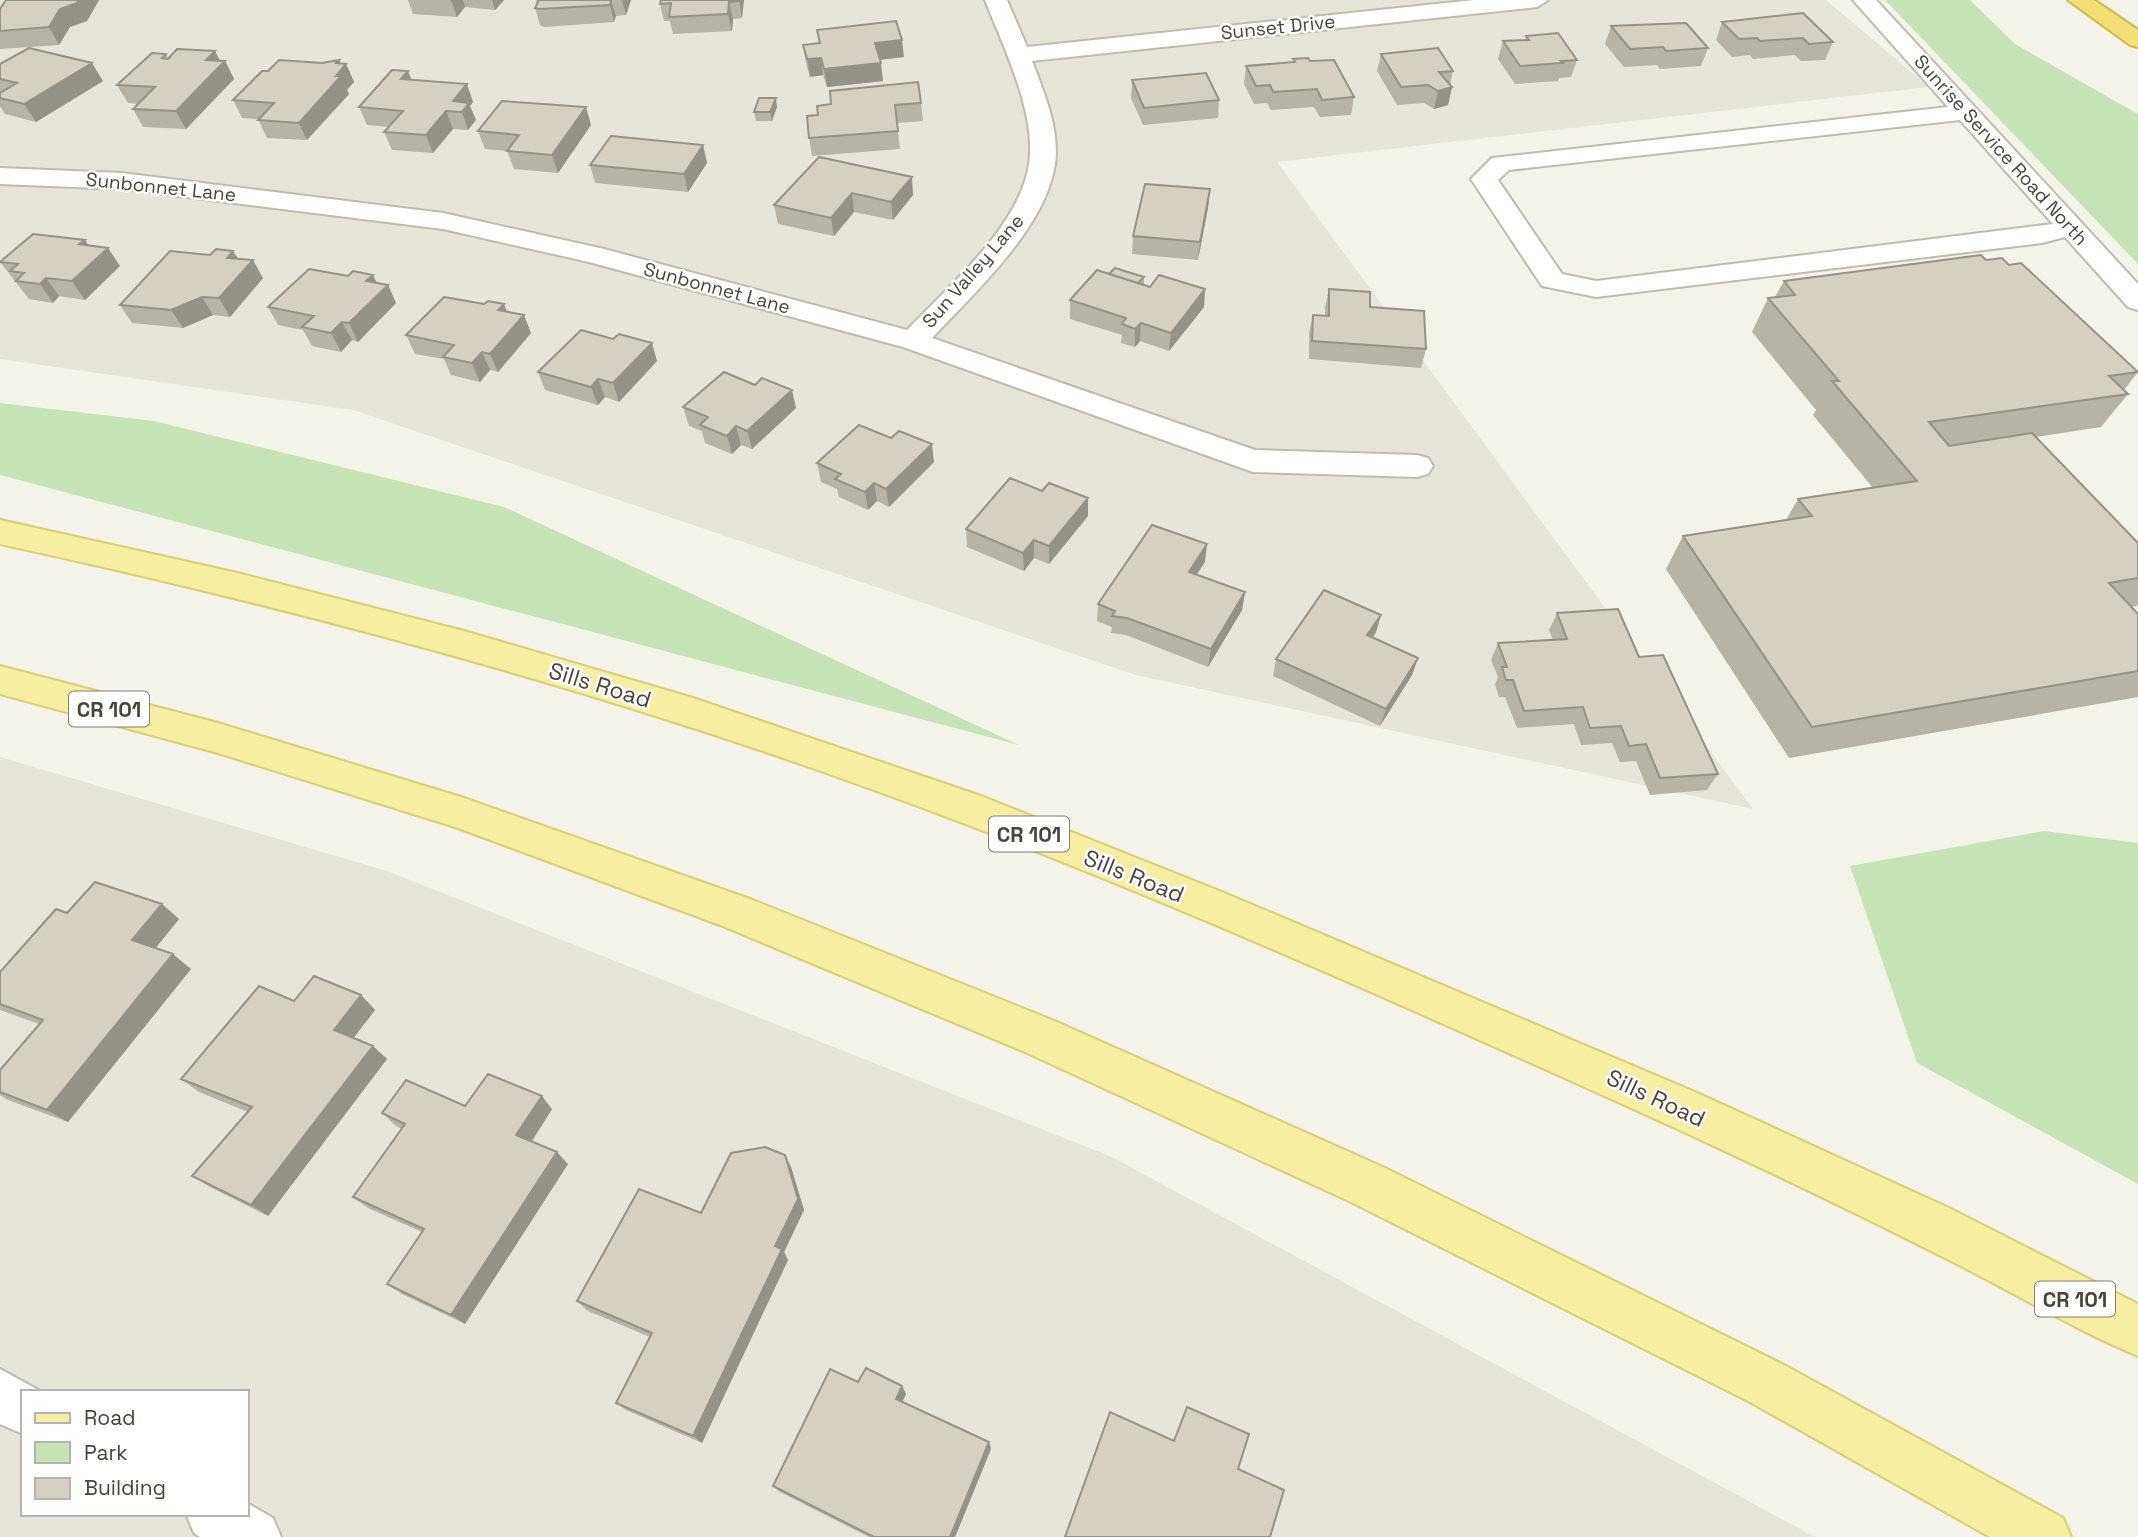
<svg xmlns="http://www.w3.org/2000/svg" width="2138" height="1537" font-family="'Space Grotesk',sans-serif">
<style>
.residential{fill:#e7e5d9;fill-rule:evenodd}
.green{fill:#c7e4b7}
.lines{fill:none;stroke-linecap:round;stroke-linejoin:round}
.minor-casing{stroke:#bfbcae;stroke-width:4}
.major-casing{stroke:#dbcf72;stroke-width:4}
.highway-casing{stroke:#d1b847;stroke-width:4}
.minor{fill:#fff;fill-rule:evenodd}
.major{fill:#f6eea1;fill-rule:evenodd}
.highway{fill:#f2e077;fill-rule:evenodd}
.wall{fill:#b7b3a6}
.shaded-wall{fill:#959287}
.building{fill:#d5d0c1;stroke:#959287;stroke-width:2}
.labels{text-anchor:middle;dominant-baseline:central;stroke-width:5;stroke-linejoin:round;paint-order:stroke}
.far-street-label{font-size:19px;fill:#474439;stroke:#fff}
.shield{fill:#fff;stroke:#7e7c74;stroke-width:2}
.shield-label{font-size:21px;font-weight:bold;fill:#474439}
.street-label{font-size:23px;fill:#474439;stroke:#fff}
</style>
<rect width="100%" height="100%" fill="#f4f3ea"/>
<path class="residential" d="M0,0H1826L1929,87L1277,162L1753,809L1136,675L353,410L0,359Z
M0,757L387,871L1110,1156L1815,1537H0ZM23,1392H247V1514H23Z"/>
<path class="green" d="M1885,0H1970L2015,44L2138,114V264Z
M0,403L154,421L504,507L1019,745L0,475Z
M2044,831L2138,843V1184L1917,1063L1850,866Z"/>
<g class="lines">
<g class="minor-casing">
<path id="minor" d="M985,0H1007L1027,47L1474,0H1548L1537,7L1032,61C1044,92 1060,130 1055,164C1046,228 974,293 932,338L1255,450L1417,455L1428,458L1433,466L1428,474L1417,477L1253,472L903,347L589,262L443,229L122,189L0,184V168L122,173L443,213L604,249L907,330C948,287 1020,226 1029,164C1037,114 1003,46 985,0Z
M1853,0H1876L2138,284V310L2128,307L2065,237L2042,243L1596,297L1542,286L1471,179L1492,158L1948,107ZM1960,120L2053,224L1596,281L1562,274L1498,180L1509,170Z
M0,1369L42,1392H23V1434L0,1424Z
M247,1503L273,1518L281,1537H200L194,1533L186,1514H247Z"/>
</g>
<g class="major-casing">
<path id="major" d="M0,520L233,572L464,631L693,698L981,796L1222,892L1695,1092L1949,1208L2138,1304V1356C2071,1328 2008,1289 1943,1257C1826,1198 1708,1142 1589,1089C1326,971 1061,853 789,760C531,671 267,602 0,544Z
M0,666L218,723L461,797L750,899L1057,1022L1385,1168L1786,1366L2063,1518L2071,1537H1990L1750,1402L1351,1202L1025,1052L720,925L455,827L218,753L0,694Z"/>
</g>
<g class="highway-casing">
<path id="highway" d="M2068,0H2094L2138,30V47L2130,45Z"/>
</g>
<use href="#minor" class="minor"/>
<use href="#major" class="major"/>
<use href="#highway" class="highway"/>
</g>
<path class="wall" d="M6,0H99L87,21L70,27L59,45L0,49V9Z
M408,0H504L495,10L465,7L457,17L413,14Z
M536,0H631L626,15L616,16L614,22L544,27L540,25L535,8L537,4Z
M744,0L742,18L733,19L732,31L673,34L670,21H664L660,4Z
M1722,22L1833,42L1825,60L1801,61L1795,55L1753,59L1750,55L1732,57L1716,40Z
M1611,26L1708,48L1701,66L1660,69L1657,65L1624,67L1605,44Z
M817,30L904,57L880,60L883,81L827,87L823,75L810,77L806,63L803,45L819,43Z
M1526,36L1577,60L1571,77L1559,78L1558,81L1515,84L1498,59L1503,41L1525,40Z
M215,51L220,61H225L234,79L186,129L143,127L133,109L138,104L128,103L117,85L166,54L168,58Z
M1381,54L1453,71L1450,85L1452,87L1448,105L1434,109L1424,103L1397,105L1377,71Z
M1293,59L1310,61L1354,97L1351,115L1320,117L1314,107L1271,110L1267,103L1254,104L1244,84L1246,66L1293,62Z
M0,64L103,81L36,122L5,114L0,106Z
M341,64H346L354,82L347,90L349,94L307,140L267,138L258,119L242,118L233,100L268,71Z
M411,80L473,102L470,106L476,120L468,130L453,129L433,153L392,150L384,132L389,127L367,125L359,107Z
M1132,80L1219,100L1218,118L1143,125L1131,98Z
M921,103L923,121L897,123L900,149L812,156L809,138L818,115L817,106Z
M777,107L772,121H756L754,112Z
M591,125L558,173L514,169L507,151L485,149L478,131Z
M703,145L707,163L688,192L595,183L590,165Z
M819,157L913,195L893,220L854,212L834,236L778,224L774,205Z
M1210,189L1208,208L1198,260L1132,254L1133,236Z
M88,245L120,266L85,300L59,296L53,303L29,299L0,262Z
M233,251L238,258L263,278L230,317L213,315L183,328L132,323L120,305L210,255Z
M1986,260L2138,372L2124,390L2128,394L2101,427L2036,437L2138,543V604L2137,606L2131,607L2138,614V697L1789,758L1666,569L1683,536L1786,520L1798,499L1873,488L1813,415L1816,410L1752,332L1768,298L1775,297L1784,281Z
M1144,277V285L1150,287L1205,289L1204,307L1169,351L1140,341L1135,347L1121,343L1122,335L1070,319V300Z
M377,283L388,285L396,303L358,342L352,340L341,352L312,346L303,330L278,325L268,307Z
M1329,289L1370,307L1426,349L1421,368L1309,359V333L1313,315L1325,316V307Z
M507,311L531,333L498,372L490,370L480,382L451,375L444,359L415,354L406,335Z
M657,361L619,402L605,397L598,405L545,390L538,372Z
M683,407L796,408L752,449L741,445L732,454L705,443L702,431L689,426Z
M934,462L889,507L877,501L868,510L839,497L837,489L821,482L817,463Z
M1042,491L1088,498V516L1049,564L1034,558L1024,571L967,547L966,529Z
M1205,562L1197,574L1245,592L1242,610L1208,667L1126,635L1111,633L1112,627L1097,621L1098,604Z
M1557,613L1639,657L1718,774L1707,790L1650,795L1636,761L1620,762L1612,743L1581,745L1574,724L1517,728L1505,697H1499L1495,684L1498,677L1491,660L1498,643L1553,640L1549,630Z
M1381,615L1376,632L1373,638L1418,658L1412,675L1380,726L1273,676L1276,659Z
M67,913L179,919L155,948L191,969L68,1122L8,1100L0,1095V1070L39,1024L0,1010V972Z
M361,995L375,1010L353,1038L373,1046L387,1059L268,1216L210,1187L192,1176L248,1112L199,1092L181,1079Z
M465,1106L552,1109L532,1141L568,1164L465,1324L402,1294L387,1284L422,1232L368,1208L353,1197L402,1129L396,1126L382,1113Z
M785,1155L791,1167L804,1210L784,1252L788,1260L702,1443L626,1410L616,1403L650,1337L588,1311L577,1301L701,1213Z
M858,1382L902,1386L906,1394L902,1402L989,1442L991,1449L955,1537H869L780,1492L773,1486Z"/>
<path class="shaded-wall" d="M79,0H99L87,21L70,27L59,45L49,27L60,9Z
M451,0H463L465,7L457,17Z
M492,0H504L495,10Z
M611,0L616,16L614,22L610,5Z
M622,0H631L626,15Z
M739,0H744L742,18Z
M729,2L733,19L732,31L728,14Z
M902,40L904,57L877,60L875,43Z
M215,51L222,65L225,61L234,79L186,129L176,111L206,60Z
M821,58L823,75L810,77L807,59Z
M339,60L343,68L346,64L354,82L347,90L349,94L307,140L299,123Z
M92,63L103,81L36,122L24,104Z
M881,63L883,81L827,87L824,69Z
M408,71L415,89L401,79Z
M467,84L473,102L470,106L476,120L468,130L462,112L453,101Z
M1452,87L1448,105L1434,109L1438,91Z
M776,98L777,107L772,121L770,112Z
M586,107L591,125L558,173L552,155Z
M446,111L453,129L433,153L426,135Z
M703,145L707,163L688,192L684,174Z
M912,177L913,195L893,220L891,202Z
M1210,189L1208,208L1198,260L1200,242Z
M852,193L854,212L834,236L831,218Z
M85,240L97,258L79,244Z
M108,248L120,266L85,300L72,281Z
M233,251L244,269L227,258Z
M253,260L263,278L230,317L219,298Z
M373,275L381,291L388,285L396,303L358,342L349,323L366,281Z
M46,278L59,296L53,303L40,284Z
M1205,289L1204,307L1169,351L1171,333Z
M202,297L213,315L183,328L171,310Z
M504,304L511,322L498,310Z
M524,315L531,333L498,372L490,354Z
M342,322L352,340L341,352L331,333Z
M1141,323L1140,341L1135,347V329Z
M652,343L657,361L619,402L613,383Z
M482,352L490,370L480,382L472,363Z
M598,379L605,397L598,405L591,387Z
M792,390L796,408L752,449L747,431Z
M736,426L741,445L732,454L727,436Z
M932,444L934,462L889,507L886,489Z
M874,483L877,501L868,510L865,492Z
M1088,498V516L1049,564V546Z
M1034,540V558L1024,571L1023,553Z
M1207,544L1205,562L1187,589L1189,572Z
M1245,592L1242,610L1208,667L1211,649Z
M1381,615L1376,632L1362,653L1367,635Z
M1418,658L1412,675L1380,726L1386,709Z
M162,904L179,919L150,955L132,940Z
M173,954L191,969L68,1122L47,1110Z
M361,995L375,1010L349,1044L334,1030Z
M373,1046L387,1059L268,1216L251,1205Z
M542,1096L552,1109L528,1147L516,1135Z
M557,1152L568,1164L465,1324L451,1315Z
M785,1155L791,1167L804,1210L784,1252L788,1260L702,1443L693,1436L775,1246Z
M902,1386L906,1394L900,1407L896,1399Z
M989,1442L991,1449L955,1537H950Z"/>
<path class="building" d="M6,0H79L77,3L60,9L49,27L0,31V9Z
M539,0H611L610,5L539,9L535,8Z
M661,0H739V1L729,2L728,14L669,17L671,3L660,4Z
M1803,13L1833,42L1809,44L1803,38L1760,41L1757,38L1739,39L1722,22Z
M896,21L902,40L875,43L881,63L824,69L821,58L807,59L803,45L820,43L817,30Z
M1686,23L1708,48L1666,51L1663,47L1630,49L1611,26Z
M1558,33L1577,60L1561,61L1563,63L1520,66L1503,41L1529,40L1526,36Z
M29,48L92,63L24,104L0,98V93L17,83L0,79V64Z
M1438,48L1453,71L1439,72L1452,87L1438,91L1428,85L1401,87L1381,54Z
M177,49L215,51L206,60L225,61L176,111L133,109L155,87L117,85L152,53L166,54L162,58L168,59Z
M1308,58L1310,61L1334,60L1354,97L1322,100L1317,89L1273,92L1270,85L1256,86L1246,66L1295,62L1293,59Z
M279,60L322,63L339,60L336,63L346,64L336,76H341L299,123L258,120L274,103L233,100L262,71H268Z
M392,70L408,71L401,79L467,84L453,101L469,103L462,112L446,111L426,135L384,132L403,111L359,107Z
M1206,73L1219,100L1144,108L1132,80Z
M918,82L921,103L895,105L898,131L809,138L807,116L818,115L817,106L831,104L830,91Z
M759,98H776L770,112H754Z
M502,101L586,107L552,155L507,151L519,135L478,131Z
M611,136L703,145L684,174L590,165Z
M819,157L912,177L891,202L852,193L831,218L774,205Z
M1145,184L1210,189L1200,242L1133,236Z
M33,234L85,240L79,244L108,248L72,281L46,278L40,284L16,281L24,273L10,271L18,264L0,262Z
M216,249L233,251L227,258L253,260L219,298L202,297L171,310L120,305L170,251L210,255Z
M1981,255L1986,260L2002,258L2009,265L2021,263L2138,372L2109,376L2128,394L1929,422L1949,446L2032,433L2138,543V578L2109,583L2138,614V671L1812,727L1683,536L1812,516L1798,499L1917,481L1832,381H1839L1768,298L1795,295L1784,281Z
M1115,268L1144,277L1138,283L1109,274Z
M309,269L348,276L353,271L373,275L366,281L388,285L349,323L342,322L331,333L302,327L314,316L268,307Z
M1097,270L1150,287L1159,275L1205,289L1171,333L1141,323L1135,329L1122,324L1126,318L1070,300Z
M1329,289L1370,292V307L1424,311L1426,349L1312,341L1313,315L1329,316Z
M444,297L484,304L488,301L504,304L498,310L524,315L490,354L482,352L472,363L443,357L454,345L406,335Z
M581,330L613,339L619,334L652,343L613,383L598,379L591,387L538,372Z
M724,372L755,385L762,378L792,390L747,431L736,426L727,436L700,425L708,417L683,407Z
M859,425L891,438L899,431L932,444L886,489L874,483L865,492L835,479L841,474L817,463Z
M1010,478L1042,491L1049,483L1088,498L1049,546L1034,540L1023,553L966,529Z
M1152,525L1207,544L1189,572L1245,592L1211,649L1127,618L1112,616L1115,611L1098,604Z
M1324,590L1381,615L1367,635L1418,658L1386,709L1276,659Z
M1618,609L1639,657L1663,655L1718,774L1660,778L1646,744L1629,746L1621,726L1590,728L1583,707L1524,711L1513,680H1506L1502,667H1507L1498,643L1567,639L1557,613Z
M95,882L162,904L132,940L173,954L47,1110L0,1092V1070L43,1020L0,1004V972L56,909L67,913Z
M314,976L361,995L334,1030L373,1046L251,1205L192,1176L252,1107L181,1079L259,986L294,1001Z
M488,1074L542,1096L516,1135L557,1152L451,1315L387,1284L424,1229L353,1197L405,1124L382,1113L406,1080L465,1106Z
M765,1147L785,1155L798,1199L775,1246L782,1249L693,1436L616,1403L652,1333L577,1301L639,1189L701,1213L731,1153Z
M866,1368L902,1386L896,1399L989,1442L950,1537H874L773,1486L830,1369L858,1382Z
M1187,1407L1249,1434L1238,1469L1284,1490L1270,1537H1065L1110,1412L1174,1441Z"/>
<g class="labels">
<g class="far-street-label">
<text transform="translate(1278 27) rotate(-6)">Sunset Drive</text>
<text transform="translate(2001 150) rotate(48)">Sunrise Service Road North</text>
<text transform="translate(161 187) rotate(6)">Sunbonnet Lane</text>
<text transform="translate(973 271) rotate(-49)">Sun Valley Lane</text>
<text transform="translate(717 288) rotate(15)">Sunbonnet Lane</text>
</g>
<g class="shield">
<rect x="69" y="691.5" width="80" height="35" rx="5"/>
<rect x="989" y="816.5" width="80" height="35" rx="5"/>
<rect x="2035" y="1281.5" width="80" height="35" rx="5"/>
</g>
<g class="shield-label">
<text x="109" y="709">CR 101</text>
<text x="1029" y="834">CR 101</text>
<text x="2075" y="1299">CR 101</text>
</g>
<g class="street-label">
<text transform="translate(600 685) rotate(17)">Sills Road</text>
<text transform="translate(1134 876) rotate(22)">Sills Road</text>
<text transform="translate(1656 1098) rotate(25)">Sills Road</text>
</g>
</g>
<rect x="21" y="1390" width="228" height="126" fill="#ffffff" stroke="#b5b4b0" stroke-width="2"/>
<rect x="35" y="1413" width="35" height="10" fill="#f6eea1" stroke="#b5b4b0" stroke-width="2"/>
<text x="84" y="1425" font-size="21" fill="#474439">Road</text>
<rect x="35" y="1442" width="35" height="21" fill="#c7e4b7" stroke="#b5b4b0" stroke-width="2"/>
<text x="84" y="1460" font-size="21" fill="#474439">Park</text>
<rect x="35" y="1478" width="35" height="21" fill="#d5d0c1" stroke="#b5b4b0" stroke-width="2"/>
<text x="84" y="1495" font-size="21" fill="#474439">Building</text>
</svg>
